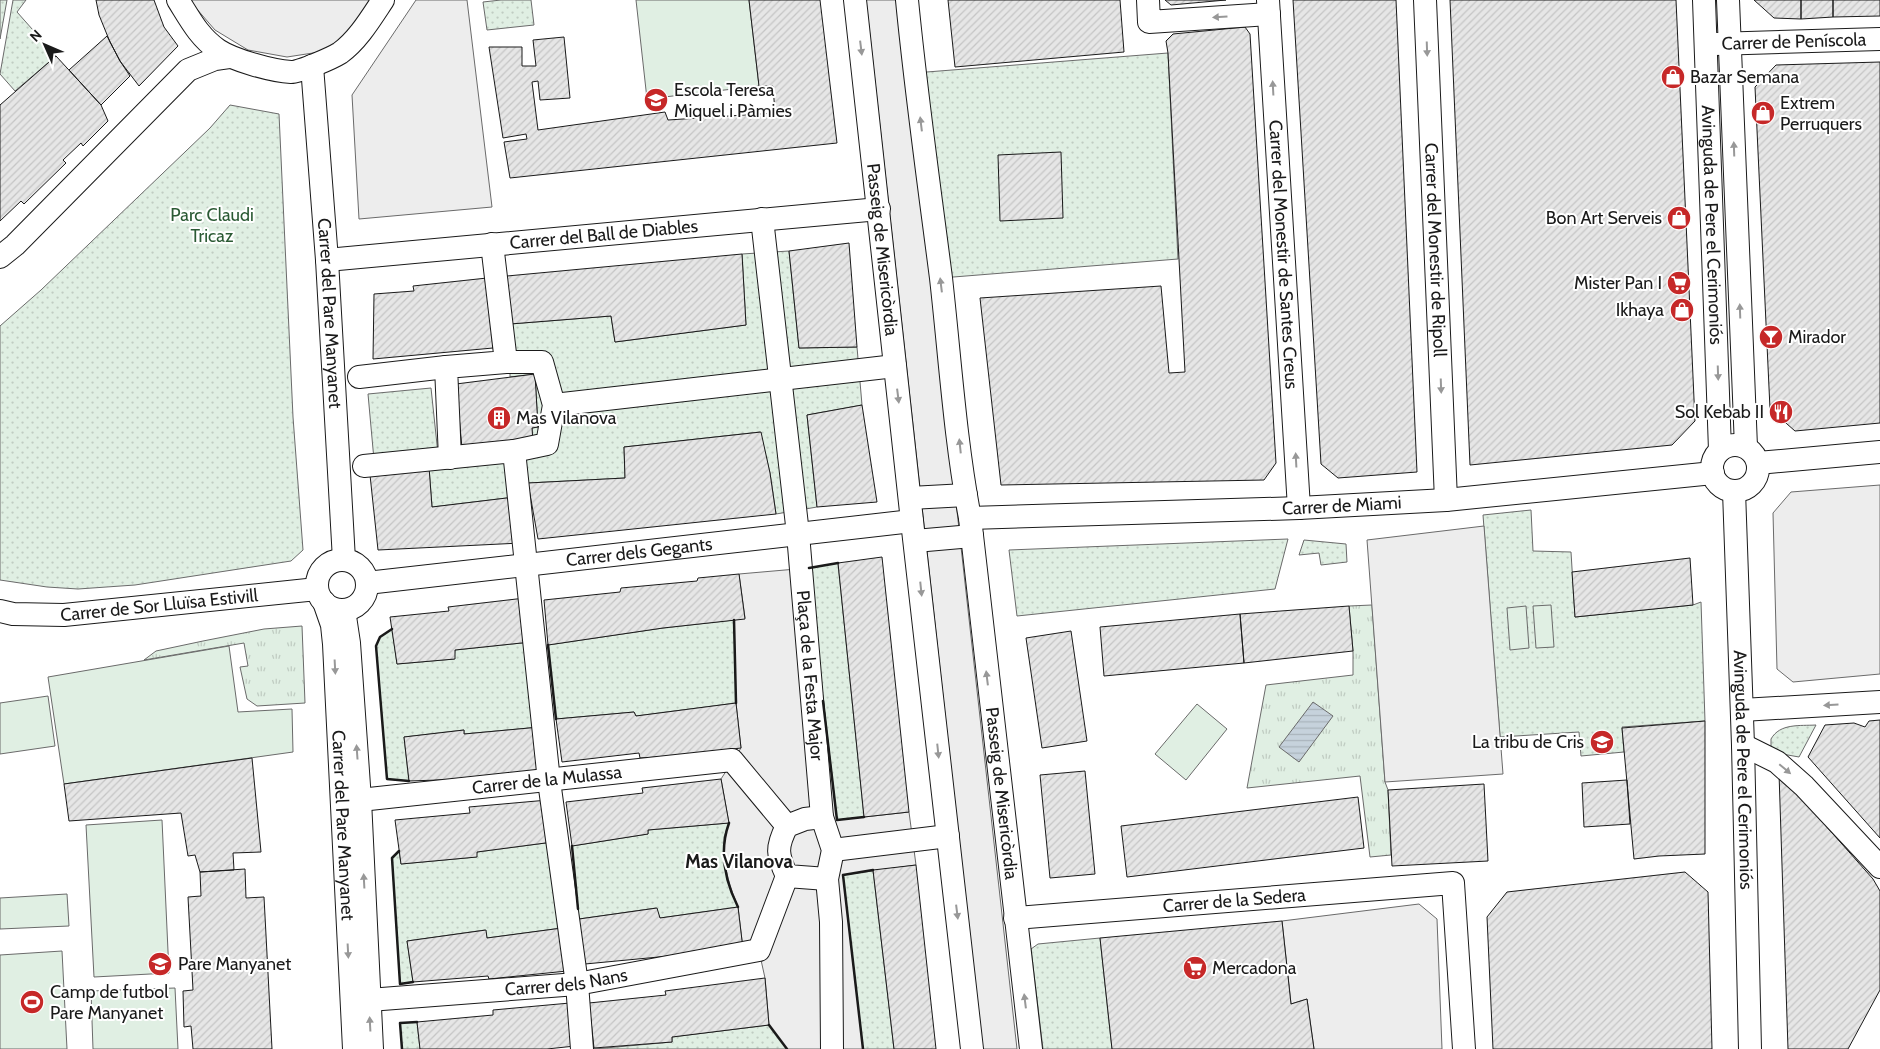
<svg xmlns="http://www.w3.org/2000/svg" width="1880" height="1049" font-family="Cabin,sans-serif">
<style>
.grass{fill:url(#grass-tufts);stroke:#6a6a6a}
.park{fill:url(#park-dots);stroke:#6a6a6a}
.pitch{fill:#e0efe3;stroke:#6a6a6a}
.parking{fill:#ededed;stroke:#6a6a6a}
.water{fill:url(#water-rules);stroke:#6a6a6a}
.building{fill:url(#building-hatch);stroke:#1a1a1a}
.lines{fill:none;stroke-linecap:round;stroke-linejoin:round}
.street-casing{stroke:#1a1a1a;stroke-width:24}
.street{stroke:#fff;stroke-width:22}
.wall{stroke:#1a1a1a;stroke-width:2.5}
.oneway{fill:#989898}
.labels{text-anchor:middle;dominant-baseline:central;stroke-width:4;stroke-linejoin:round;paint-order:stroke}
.street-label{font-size:18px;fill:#1a1a1a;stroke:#fff}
.poi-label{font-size:18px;fill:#1a1a1a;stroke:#fff;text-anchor:start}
.park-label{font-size:18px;fill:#2b5a34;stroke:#fff}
.neighbourhood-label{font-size:19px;font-weight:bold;fill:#1a1a1a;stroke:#fff}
</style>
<defs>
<pattern id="grass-tufts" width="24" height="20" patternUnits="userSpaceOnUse" patternTransform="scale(1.25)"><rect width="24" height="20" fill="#e0efe3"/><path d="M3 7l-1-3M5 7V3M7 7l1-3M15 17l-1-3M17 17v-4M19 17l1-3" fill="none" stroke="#c0ccc2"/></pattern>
<pattern id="park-dots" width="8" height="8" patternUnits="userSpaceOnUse" patternTransform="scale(1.25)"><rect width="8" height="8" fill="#e0efe3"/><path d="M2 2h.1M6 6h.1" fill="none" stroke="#c0ccc2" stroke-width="1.8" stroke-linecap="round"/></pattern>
<pattern id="water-rules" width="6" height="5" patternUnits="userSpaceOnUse" patternTransform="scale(1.25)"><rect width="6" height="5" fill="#c6d2dc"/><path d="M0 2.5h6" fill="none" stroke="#aab4bc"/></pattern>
<pattern id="building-hatch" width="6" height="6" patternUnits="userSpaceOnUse" patternTransform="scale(1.25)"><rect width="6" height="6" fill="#e6e6e6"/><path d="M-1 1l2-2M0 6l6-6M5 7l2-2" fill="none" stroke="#c5c5c5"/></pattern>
</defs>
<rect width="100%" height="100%" fill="#fff"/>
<path class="grass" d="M1372,605L1385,782L1388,790L1391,855L1370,857L1360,776L1247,788L1266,685L1353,675V651L1349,606Z
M302,626L305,703L257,706L247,699L240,667L248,666L244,643L144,660L156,651L203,641L264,629Z"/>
<path class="park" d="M0,0H7L0,39Z
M13,0H26L17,12L56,56L15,91L0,74Z
M501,0H531L534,25L487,30L483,2Z
M1168,53L1178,259L941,278L914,73Z
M230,105L279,114L293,417L303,550L291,561L135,585L78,589L47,587L0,580V326L41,290L210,128Z
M789,251L799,348L857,347L862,405L807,415L817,507L776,514L770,473L760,432L624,447L625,478L528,483L521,445L533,442L532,428L538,427L535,374L510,377V324L611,316L615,342L746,325L742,254Z
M431,388L438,454L374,460L368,394Z
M508,458L515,497L432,507L429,467Z
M1531,510L1533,551L1571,552L1575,617L1693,605L1701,602L1705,721L1622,727L1624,752L1581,756L1579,732L1500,737L1483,515Z
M1288,539L1275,589L1017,616L1009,550Z
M1304,540L1346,544L1347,562L1321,565L1319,553L1299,555Z
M838,563L864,817L837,820L808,568Z
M734,620L736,703L636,716L634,712L556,719L548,645L663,628Z
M392,629L397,664L454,659L455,650L531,642L540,727L464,734V730L404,737L409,781L387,779L376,646L380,637Z
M1816,725L1799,757L1771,752V739C1780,723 1800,726 1816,725Z
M729,823C719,851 725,881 738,907L660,918L656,908L579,919L572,846L648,834V830Z
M553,842L562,928L487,938L485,930L407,941L413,982L400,984L392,858L399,851L401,864L476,857L477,852Z
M873,870L894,1049H863L843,875Z
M1100,938L1112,1049H1043L1031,949L1038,944Z
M417,1022L420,1049H402L400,1023Z
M769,1025L787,1049H594L672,1042V1037Z"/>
<path class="pitch" d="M636,0H749L759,86L647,99Z
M1551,605L1554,647L1536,648L1533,606Z
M1526,606L1529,648L1510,650L1507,608Z
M229,646L238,712L292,709L293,752L64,784L48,677Z
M48,696L55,746L0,754V703Z
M1197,704L1227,729L1186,780L1155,754Z
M162,820L169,973L94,977L86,825Z
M67,894L69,926L0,929V898Z
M62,951L67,1049H0V955Z
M175,988L178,1049H93L91,991Z"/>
<path class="parking" d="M189,0H391L326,51L287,57L248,50L215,30Z
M416,0H467L492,207L359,219L352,95Z
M866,0H900L1017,1049H982Z
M1880,485V674L1793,682L1777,669L1773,513L1791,492Z
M1484,526L1503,774L1385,782L1367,540Z
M808,568L837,820L909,812L916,865L843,875L863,1049H787L769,1025L765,978L759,951L743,949L738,907L730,886L724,861V837L729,823L721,779L741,748L736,703L734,620L745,618L739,574Z
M1419,904L1437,919L1442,1049H1314L1307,999L1291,1004L1282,921Z"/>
<path class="water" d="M1313,702L1333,716L1299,762L1279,747Z"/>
<path class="building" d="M96,0H154L164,27L178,46L139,86L120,61L110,42L99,15Z
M749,0H820L837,143L510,178L504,142L527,139L526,134L503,138L489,47H522V66H536L533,40L564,37L570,98L540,100L538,81L532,82L538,130L665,112L668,120L775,113L773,86H759Z
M948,0H1120L1124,52L955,67Z
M1165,0H1226L1171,5Z
M1293,0H1396L1417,472L1338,478L1321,464Z
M1450,0H1676L1695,421L1672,445L1470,465Z
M1754,0H1801V19L1774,18Z
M1801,0H1833V17L1801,19Z
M1833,0H1880V16L1833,17Z
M1245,27L1250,34L1276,463L1264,480L1001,485L980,298L1161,286L1169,373L1185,372L1168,53L1166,41L1173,34Z
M107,36L120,61L130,76L101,105L69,70Z
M56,56L101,105L108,121L83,146L81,143L63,160L66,163L24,204L21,201L0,221V105Z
M1880,62V423L1795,431L1770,409L1755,87L1776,65Z
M1061,152L1063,218L1000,221L998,155Z
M849,243L857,347L799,348L789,251Z
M742,254L746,325L615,342L611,316L510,324L507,276Z
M487,278L493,348L373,359L374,294L414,291L413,286Z
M535,374L538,427L532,428L533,442L462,448L456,384Z
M862,405L877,502L817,507L807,415Z
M761,432L770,473L776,514L538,539L528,483L625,478L624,447Z
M429,467L432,507L515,497L521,543L378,550L370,475Z
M882,557L909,812L864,817L838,563Z
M1690,558L1693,605L1575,617L1572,572Z
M739,574L745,619L663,628L548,645L544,600L620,592L621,588L697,581L698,578Z
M525,598L531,642L455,650V659L397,664L390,617L449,611L448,607Z
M1349,606L1353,651L1244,663L1240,614Z
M1240,614L1244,663L1104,676L1100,627Z
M1071,631L1087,741L1042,748L1026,638Z
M736,703L741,748L677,756L640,758L639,753L562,762L556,719L634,712L636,716Z
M1880,720V838L1808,757L1825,725L1854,723L1865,727L1869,721Z
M1705,721V854L1659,856L1634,859L1622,728Z
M540,727L546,771L467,779L409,781L404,737L464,730V734Z
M252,758L261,852L233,853L234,870L200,872L195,855L188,856L181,813L69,821L64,784Z
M1085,771L1095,874L1050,878L1040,775Z
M1779,773L1873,879L1880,891V990L1848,1049H1788Z
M721,779L729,823L648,830V834L572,846L566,802L643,793L642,788Z
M1627,780L1630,824L1584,827L1582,783Z
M1484,784L1488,861L1392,866L1388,790Z
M1358,797L1364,848L1127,877L1121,826Z
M548,800L553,842L477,852V857L401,864L395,820L470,813L469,807Z
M916,865L936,1049H894L873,870Z
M245,869L246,898L264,897L272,1049H193L191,1026L184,1027L183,991L193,990L188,897L201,896L200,872Z
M1685,872L1708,892L1712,1049H1493L1487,917L1507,892Z
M738,907L743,949L585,964L579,919L657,908L660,918Z
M1282,921L1291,1004L1307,999L1314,1049H1112L1100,938Z
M562,928L567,971L489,979L488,976L413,982L407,941L486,930L487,938Z
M765,978L769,1025L672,1037V1042L594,1048L589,1003L666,995L665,991Z
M570,1003L575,1046L547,1049H420L417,1022L493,1015V1010Z"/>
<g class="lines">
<g class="street-casing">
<g id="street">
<path d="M178,0C190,19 199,37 218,50C233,60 272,71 291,72C300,72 332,58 340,53C358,40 371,18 383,0"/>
<path id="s1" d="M855,0L912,521L972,1049"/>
<path id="s2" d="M907,0C916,93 929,185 941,278C950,358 955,439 970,518L1031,1049"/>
<path d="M1148,0L1149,22L1269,14"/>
<path id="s3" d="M1268,0L1299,508"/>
<path id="s4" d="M1425,0L1446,500"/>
<path id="s5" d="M1704,0L1720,450"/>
<path d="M1728,0L1746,447"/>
<path id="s6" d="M1715,44L1880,39"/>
<path id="s7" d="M312,66L327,260L344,560"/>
<path id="s8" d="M762,219L798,534L822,817L833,850L827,879L831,922L832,1049"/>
<path d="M0,257L15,245L188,70L215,59L229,57"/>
<path id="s9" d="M327,260L879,209"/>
<path d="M506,362H542L554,405L547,444L514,451"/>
<path d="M359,377L446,367"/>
<path d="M554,405L895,366"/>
<circle cx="1735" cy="468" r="23"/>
<path d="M450,458L446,367L506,362L492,244"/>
<path d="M1758,463L1880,452"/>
<path d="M364,466L514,451L549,781L577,984L582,1049"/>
<path id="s10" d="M1734,491L1743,745L1750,1049"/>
<path d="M910,498L966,495"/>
<path id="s11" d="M970,518L1299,508L1446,500L1713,473"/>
<path d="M915,541L972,536"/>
<circle cx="342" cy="585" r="25"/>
<path id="s12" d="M367,583L912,521"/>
<path id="s13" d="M324,602L332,625L334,644L354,1049"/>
<path d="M344,610L349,643L360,800L372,1049"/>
<path id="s14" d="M0,611L13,614L64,615L317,589"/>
<path d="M1742,710L1880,702"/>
<path d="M1743,745L1777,762L1804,786L1880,867"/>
<path id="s15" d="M360,800L732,760L787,826"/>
<path d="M822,817L805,819L787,826C776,847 777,855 787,876L827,879"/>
<path d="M833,850L948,836"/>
<path id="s16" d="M1015,918L1453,883L1464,1049"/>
<path id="s17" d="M369,1000L577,984L759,950L787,876"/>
</g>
</g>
<use href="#street" class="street"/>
<path class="wall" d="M809,568L838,563
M734,620L736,703
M392,629L380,637L376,646L387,779L409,781
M548,645L556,719
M823,701L837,820L864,817
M729,823C719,851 725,881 738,907
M572,846L578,909
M399,851L392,858L400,984L413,982
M769,1025L787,1049
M402,1049L400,1023L417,1022
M863,1049L843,875L873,870"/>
</g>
<defs><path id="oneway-solid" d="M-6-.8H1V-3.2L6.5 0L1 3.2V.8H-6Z" transform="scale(1.25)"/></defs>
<g class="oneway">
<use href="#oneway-solid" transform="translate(1220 17) rotate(176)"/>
<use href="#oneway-solid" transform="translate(861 48) rotate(83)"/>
<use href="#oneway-solid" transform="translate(1427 49) rotate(88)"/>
<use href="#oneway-solid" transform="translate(1273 88) rotate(-93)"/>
<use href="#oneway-solid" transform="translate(921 124) rotate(-97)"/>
<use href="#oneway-solid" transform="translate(1734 149) rotate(-92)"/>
<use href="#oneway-solid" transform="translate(941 285) rotate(-97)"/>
<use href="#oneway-solid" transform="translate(1740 311) rotate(-92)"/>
<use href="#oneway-solid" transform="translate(1718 373) rotate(88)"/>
<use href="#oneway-solid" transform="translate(1441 386) rotate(88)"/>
<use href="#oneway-solid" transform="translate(898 396) rotate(83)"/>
<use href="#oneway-solid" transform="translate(960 446) rotate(-96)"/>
<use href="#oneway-solid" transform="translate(1296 460) rotate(-93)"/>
<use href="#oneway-solid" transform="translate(921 589) rotate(84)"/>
<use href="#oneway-solid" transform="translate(335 667) rotate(87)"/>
<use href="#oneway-solid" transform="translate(987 678) rotate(-97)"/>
<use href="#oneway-solid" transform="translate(1831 705) rotate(177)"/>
<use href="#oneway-solid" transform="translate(938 751) rotate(84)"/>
<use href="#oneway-solid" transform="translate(357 752) rotate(-94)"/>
<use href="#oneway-solid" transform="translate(1785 769) rotate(40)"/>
<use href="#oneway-solid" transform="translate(364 881) rotate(-93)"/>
<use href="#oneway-solid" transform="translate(957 912) rotate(83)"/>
<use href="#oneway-solid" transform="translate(348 951) rotate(87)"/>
<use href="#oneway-solid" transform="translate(1025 1001) rotate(-97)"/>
<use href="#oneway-solid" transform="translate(370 1024) rotate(-93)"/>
</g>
<defs>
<g id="shop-disc" transform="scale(1.25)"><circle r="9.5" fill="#c62828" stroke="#fff"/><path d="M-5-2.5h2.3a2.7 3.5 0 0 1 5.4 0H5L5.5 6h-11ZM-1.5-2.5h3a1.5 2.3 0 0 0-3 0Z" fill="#fff"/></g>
<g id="school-disc" transform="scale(1.25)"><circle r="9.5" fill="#c62828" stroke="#fff"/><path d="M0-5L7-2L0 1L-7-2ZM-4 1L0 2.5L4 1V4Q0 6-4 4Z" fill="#fff"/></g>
<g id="supermarket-disc" transform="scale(1.25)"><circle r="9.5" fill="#c62828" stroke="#fff"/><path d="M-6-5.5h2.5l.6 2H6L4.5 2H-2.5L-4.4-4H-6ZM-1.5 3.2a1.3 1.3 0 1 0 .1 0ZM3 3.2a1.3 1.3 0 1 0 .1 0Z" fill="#fff"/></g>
<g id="bar-disc" transform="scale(1.25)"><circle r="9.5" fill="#c62828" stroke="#fff"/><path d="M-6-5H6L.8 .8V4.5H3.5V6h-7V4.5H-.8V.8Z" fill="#fff"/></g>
<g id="restaurant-disc" transform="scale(1.25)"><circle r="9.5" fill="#c62828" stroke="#fff"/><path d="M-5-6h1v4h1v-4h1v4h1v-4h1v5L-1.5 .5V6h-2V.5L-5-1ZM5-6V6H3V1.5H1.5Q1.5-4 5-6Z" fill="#fff"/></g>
<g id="building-disc" transform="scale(1.25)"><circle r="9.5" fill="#c62828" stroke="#fff"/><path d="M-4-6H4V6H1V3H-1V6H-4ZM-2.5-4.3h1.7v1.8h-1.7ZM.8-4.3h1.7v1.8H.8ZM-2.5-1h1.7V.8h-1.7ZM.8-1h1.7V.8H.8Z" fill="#fff"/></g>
<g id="stadium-disc" transform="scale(1.25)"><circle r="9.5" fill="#c62828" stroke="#fff"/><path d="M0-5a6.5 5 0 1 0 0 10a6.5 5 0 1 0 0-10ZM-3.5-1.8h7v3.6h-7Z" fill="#fff"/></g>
</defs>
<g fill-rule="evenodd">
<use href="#shop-disc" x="1673" y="77"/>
<use href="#school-disc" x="656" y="100"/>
<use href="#shop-disc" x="1763" y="113"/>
<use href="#shop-disc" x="1679" y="218"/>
<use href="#supermarket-disc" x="1679" y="283"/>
<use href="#shop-disc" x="1682" y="310"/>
<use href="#bar-disc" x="1771" y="337"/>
<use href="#restaurant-disc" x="1781" y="412"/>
<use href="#building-disc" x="499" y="418"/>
<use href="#school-disc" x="1602" y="742"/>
<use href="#school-disc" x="160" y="964"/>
<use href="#supermarket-disc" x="1195" y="968"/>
<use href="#stadium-disc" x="32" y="1002"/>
</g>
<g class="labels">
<g class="street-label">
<text stroke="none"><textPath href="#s6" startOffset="79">Carrer de Peníscola</textPath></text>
<text stroke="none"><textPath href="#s5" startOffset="225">Avinguda de Pere el Cerimoniós</textPath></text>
<text stroke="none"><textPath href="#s9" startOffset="278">Carrer del Ball de Diables</textPath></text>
<text stroke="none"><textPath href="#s1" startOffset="251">Passeig de Misericòrdia</textPath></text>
<text stroke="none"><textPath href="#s4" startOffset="250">Carrer del Monestir de Ripoll</textPath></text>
<text stroke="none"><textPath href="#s3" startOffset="255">Carrer del Monestir de Santes Creus</textPath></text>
<text stroke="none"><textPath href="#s7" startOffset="248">Carrer del Pare Manyanet</textPath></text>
<text stroke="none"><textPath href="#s11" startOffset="372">Carrer de Miami</textPath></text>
<text stroke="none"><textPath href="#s12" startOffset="274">Carrer dels Gegants</textPath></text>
<text stroke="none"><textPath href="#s14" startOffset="160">Carrer de Sor Lluïsa Estivill</textPath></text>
<text stroke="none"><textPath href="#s8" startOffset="459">Plaça de la Festa Major</textPath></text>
<text stroke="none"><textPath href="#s10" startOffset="279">Avinguda de Pere el Cerimoniós</textPath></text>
<text stroke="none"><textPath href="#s15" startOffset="188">Carrer de la Mulassa</textPath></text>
<text stroke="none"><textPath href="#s2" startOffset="799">Passeig de Misericòrdia</textPath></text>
<text stroke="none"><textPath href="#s13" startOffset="225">Carrer del Pare Manyanet</textPath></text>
<text stroke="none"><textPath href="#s16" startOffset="220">Carrer de la Sedera</textPath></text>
<text stroke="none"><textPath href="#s17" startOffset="198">Carrer dels Nans</textPath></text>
</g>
<g class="poi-label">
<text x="1690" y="77">Bazar Semana</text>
<text x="674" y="90">Escola Teresa<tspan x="674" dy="21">Miquel i Pàmies</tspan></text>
<text x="1780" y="103">Extrem<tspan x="1780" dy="21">Perruquers</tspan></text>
<text x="1662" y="218" text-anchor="end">Bon Art Serveis</text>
<text x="1662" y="283" text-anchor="end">Mister Pan I</text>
<text x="1664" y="310" text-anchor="end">Ikhaya</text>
<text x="1788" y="337">Mirador</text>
<text x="1764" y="412" text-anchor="end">Sol Kebab II</text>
<text x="516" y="418">Mas Vilanova</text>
<text x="1584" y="742" text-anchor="end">La tribu de Cris</text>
<text x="178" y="964">Pare Manyanet</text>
<text x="1212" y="968">Mercadona</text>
<text x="50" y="992">Camp de futbol<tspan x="50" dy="21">Pare Manyanet</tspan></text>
</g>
<g class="park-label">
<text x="212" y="215">Parc Claudi<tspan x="212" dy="21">Tricaz</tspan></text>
</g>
<g class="neighbourhood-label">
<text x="739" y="861">Mas Vilanova</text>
</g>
</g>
<g transform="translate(45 45) rotate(315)" stroke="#ffffff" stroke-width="4" paint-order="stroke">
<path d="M0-4L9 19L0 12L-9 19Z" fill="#1a1a1a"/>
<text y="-8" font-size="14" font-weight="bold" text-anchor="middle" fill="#1a1a1a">N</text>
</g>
</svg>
